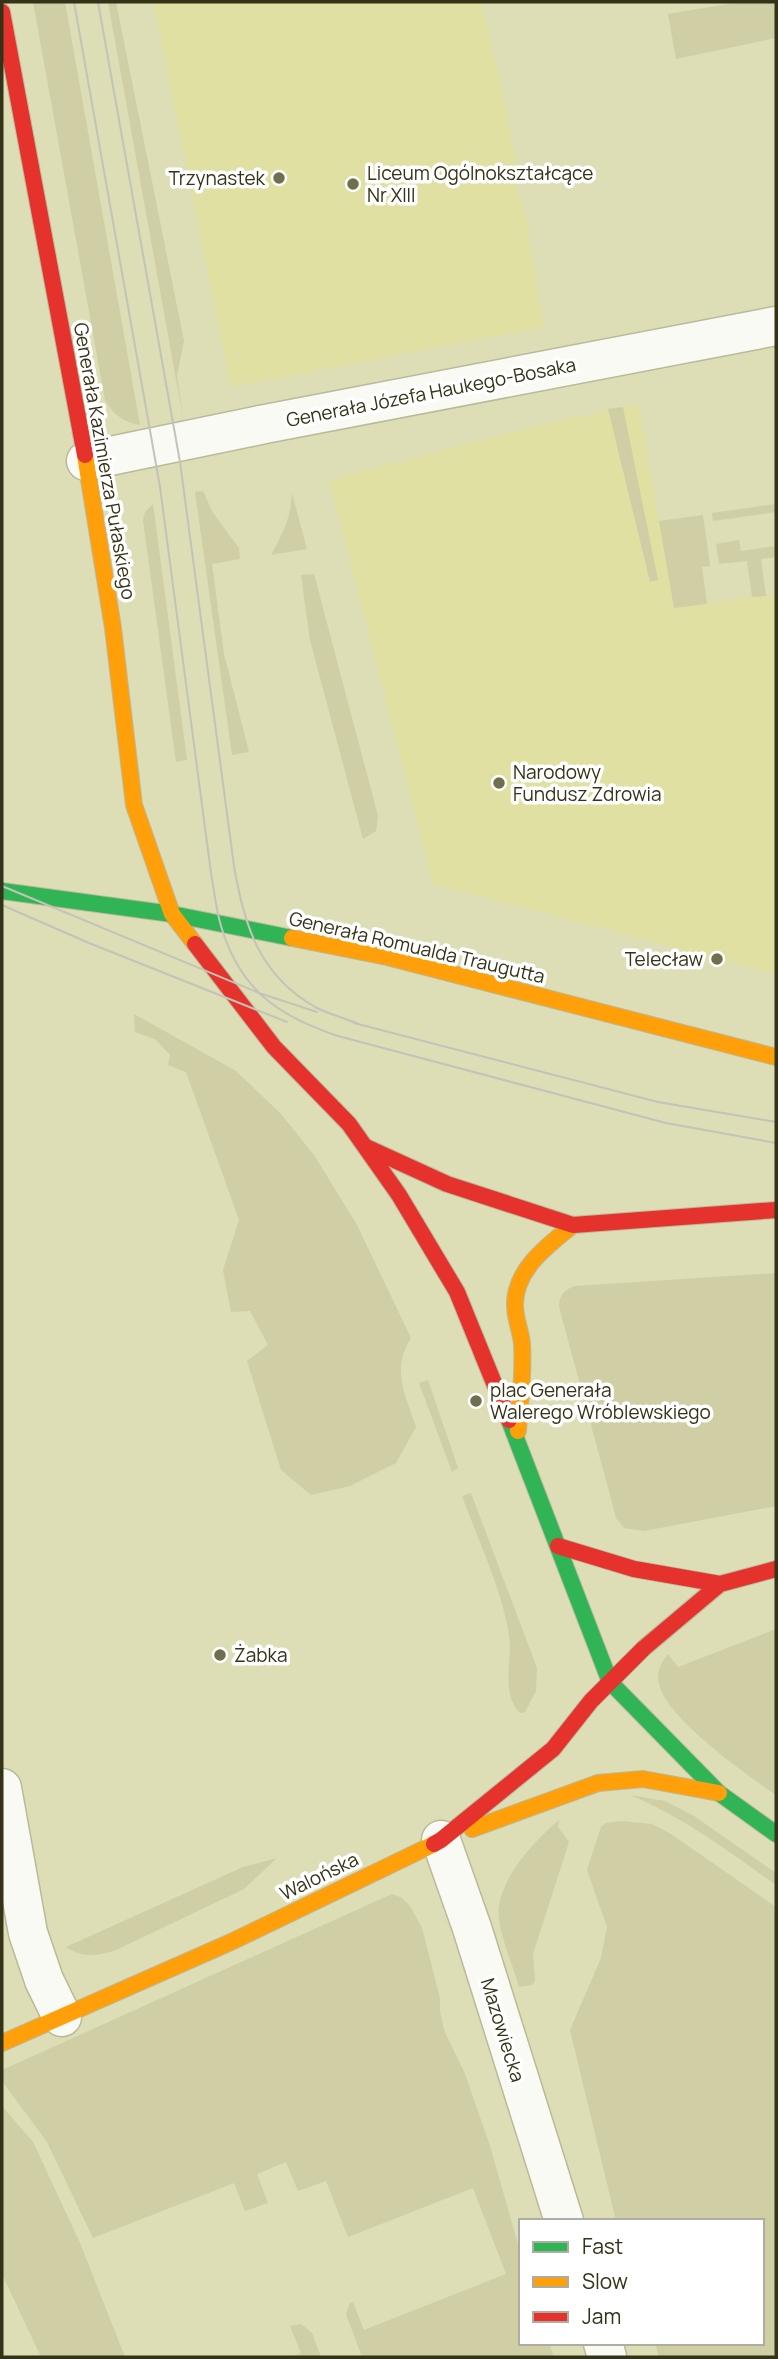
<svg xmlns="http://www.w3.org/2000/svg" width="778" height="2359" font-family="Manrope,sans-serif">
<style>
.built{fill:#e0e0a3}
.green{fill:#cfcea4}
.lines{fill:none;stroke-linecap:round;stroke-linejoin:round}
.street-casing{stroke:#baba9b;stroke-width:41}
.fast-casing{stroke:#baba9b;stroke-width:18}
.slow-casing{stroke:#baba9b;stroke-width:18}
.jam-casing{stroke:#baba9b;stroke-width:18}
.street{stroke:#fafaf4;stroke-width:38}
.fast{stroke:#30b455;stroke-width:16}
.slow{stroke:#ff9f0a;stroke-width:16}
.jam{stroke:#e5322d;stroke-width:16}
.tram{stroke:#c3c3b9;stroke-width:2}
.poi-dot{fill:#6f6e4f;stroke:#fff;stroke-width:2.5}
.labels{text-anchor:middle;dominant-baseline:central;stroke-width:7;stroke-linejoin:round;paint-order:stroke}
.poi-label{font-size:19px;fill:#343317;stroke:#fff;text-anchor:start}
.street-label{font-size:19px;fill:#343317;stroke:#fff}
</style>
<rect width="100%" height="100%" fill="#ddddb6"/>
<path class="built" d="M153,2H482L503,94L518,171L514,172L527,224L544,327L231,387Z
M639,404L674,608L776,594V974L433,884L329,480L540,425Z"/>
<path class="green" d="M33,2H65L140,425C124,422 113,415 105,400Z
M108,2H116L184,341L177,376L183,418Z
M740,2H776V38L676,59L668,14Z
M623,407L658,580L650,582L608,409Z
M203,491L213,513L239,548L240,559L212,564L224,654L249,752L232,755L195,492Z
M292,493L307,549L271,555C283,534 291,517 292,493Z
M153,504L187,760L176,762L143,520L145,512Z
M776,504V512L713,521L712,513Z
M703,515L710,566L702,567L707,604L674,608L659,521Z
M739,540L741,551L776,546V557L761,559L766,596L752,597L747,561L719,564L716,544Z
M314,574L378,816L376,831L363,839L310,640L301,575Z
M134,1014L236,1071L281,1114L314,1155L357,1225L411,1338C391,1369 405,1394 416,1427L396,1463L350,1486L311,1495L281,1470L247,1361L268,1345L250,1311L231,1312L223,1270L239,1220L186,1072L168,1065L170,1055L155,1039L135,1032Z
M776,1273V1506L644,1531L624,1528L616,1518L613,1506L559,1307C559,1295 564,1290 575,1286Z
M428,1380L458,1468L452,1472L419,1383Z
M471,1493L537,1668L536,1691L525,1712L520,1713C500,1693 513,1661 509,1635C502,1589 478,1540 462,1496Z
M776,1629V1795C747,1775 666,1718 659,1684C656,1674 661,1662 668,1654L678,1667Z
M630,1795L665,1801L694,1816L776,1873V1885C728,1851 685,1818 630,1795Z
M559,1820L558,1827L569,1842L533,1954L535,1981L532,1985L519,1987C513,1965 502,1942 499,1919C494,1884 534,1841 559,1820Z
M622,1821L652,1824L671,1834L776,1907V2357H659L655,2343H762V2221H616L570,2030L601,1958L607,1927L587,1870L601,1827L606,1823Z
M277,1858L244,1889L116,1950C99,1956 81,1958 66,1947L243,1867Z
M392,1894L402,1898L410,1906L422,1928L440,1998V2011L444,2030L465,2074L490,2146L521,2255V2343H549L554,2357H362L346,2314L350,2303L353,2302L364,2330L506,2274L473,2188L348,2237L326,2181L298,2191L286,2162L257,2174L268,2203L245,2211L234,2183L93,2238L47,2142L2,2081V2070Z
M2,2106L33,2142L80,2243L125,2357H41L2,2274Z
M301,2324L312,2333L321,2357H291L301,2353L290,2326Z"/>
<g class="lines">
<g class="street-casing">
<path id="street" d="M86,461L265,424L776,326
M2,1788L28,1933L44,1980L62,2017
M441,1840L472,1928L564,2221
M603,2343L607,2357"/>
</g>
<g class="fast-casing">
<path id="fast" d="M2,891L172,914L292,938
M509,1420L610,1682L719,1793L776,1834"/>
</g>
<g class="slow-casing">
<path id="slow" d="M85,455L113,628L134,805L172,914L195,944
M292,938L387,957L776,1057
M518,1431C520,1402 524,1373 522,1344C521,1331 515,1319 515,1306C514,1270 548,1245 573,1225
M472,1829L598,1783L643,1779L719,1793
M2,2043L231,1942L434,1844"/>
</g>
<g class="jam-casing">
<path id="jam" d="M2,12L85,455
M195,944L274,1047L349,1124L399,1195L457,1292L509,1420
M366,1147L447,1184L573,1225L776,1210
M558,1546L634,1569L720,1584
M434,1844L441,1840L553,1749L591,1701L644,1648L720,1584L776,1569"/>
</g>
<use href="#street" class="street"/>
<use href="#fast" class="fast"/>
<use href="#slow" class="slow"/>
<use href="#jam" class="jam"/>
<path class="tram" d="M74,2L160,487L211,873C214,890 216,909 221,926C240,990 278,1016 338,1036L666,1123L776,1143
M98,2L180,462L234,866C244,925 259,975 315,1007C330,1015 346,1018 361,1025
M2,886L259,993L317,1012
M2,905L89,943L287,1022
M354,1023L658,1102L776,1122"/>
</g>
<g class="poi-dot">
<circle cx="279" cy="178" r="7"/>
<circle cx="353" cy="184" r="7"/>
<circle cx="499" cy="783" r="7"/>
<circle cx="717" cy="959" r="7"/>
<circle cx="476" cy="1401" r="7"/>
<circle cx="220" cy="1655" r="7"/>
</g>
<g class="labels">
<g class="poi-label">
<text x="367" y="173">Liceum Ogólnokształcące<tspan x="367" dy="22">Nr XIII</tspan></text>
<text x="265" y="178" text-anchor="end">Trzynastek</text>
<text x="513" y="772">Narodowy<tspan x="513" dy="22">Fundusz Zdrowia</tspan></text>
<text x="703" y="959" text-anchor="end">Telecław</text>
<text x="490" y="1390">plac Generała<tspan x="490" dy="22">Walerego Wróblewskiego</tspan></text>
<text x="234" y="1655">Żabka</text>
</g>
<g class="street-label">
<text transform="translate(431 392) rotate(-11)">Generała Józefa Haukego-Bosaka</text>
<text transform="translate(105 461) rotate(80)">Generała Kazimierza Pułaskiego</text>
<text transform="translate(417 947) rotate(13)">Generała Romualda Traugutta</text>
<text transform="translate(319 1876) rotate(-26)">Walońska</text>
<text transform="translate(503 2030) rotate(73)">Mazowiecka</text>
</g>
</g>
<rect width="778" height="2359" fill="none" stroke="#343317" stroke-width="7"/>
<rect x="519" y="2219" width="245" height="126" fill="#ffffff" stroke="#aeada2" stroke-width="2"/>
<rect x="533" y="2242" width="35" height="10" fill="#30b455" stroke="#aeada2" stroke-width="2"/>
<text x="582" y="2254" font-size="21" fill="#343317">Fast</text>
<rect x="533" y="2277" width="35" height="10" fill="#ff9f0a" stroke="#aeada2" stroke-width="2"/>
<text x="582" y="2289" font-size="21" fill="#343317">Slow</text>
<rect x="533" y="2312" width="35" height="10" fill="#e5322d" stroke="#aeada2" stroke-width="2"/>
<text x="582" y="2324" font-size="21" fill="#343317">Jam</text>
</svg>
